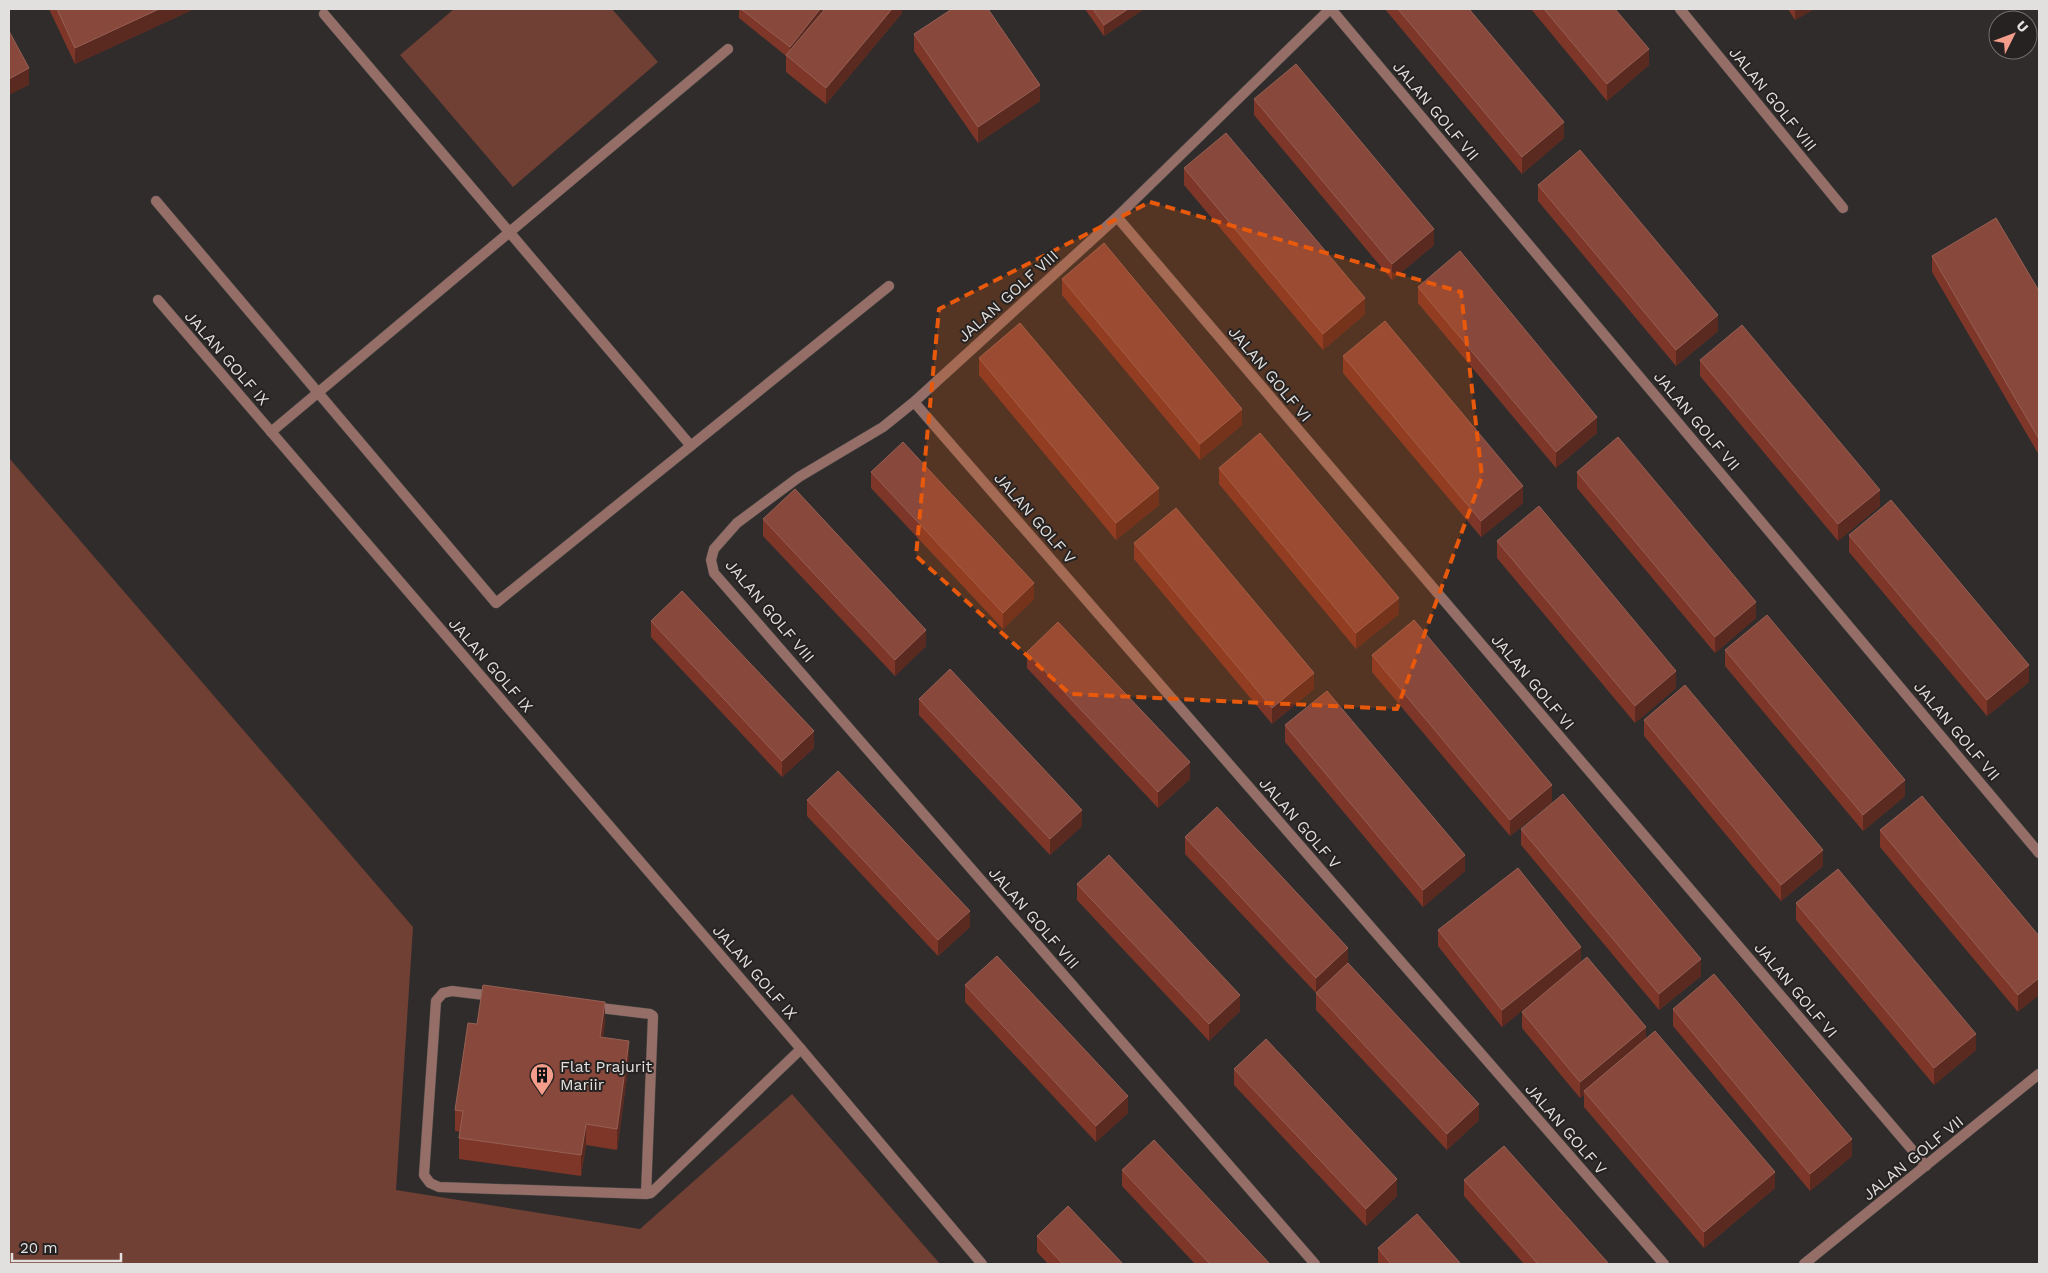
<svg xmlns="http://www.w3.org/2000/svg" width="2048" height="1273" font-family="'Work Sans',sans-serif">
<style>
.green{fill:#704035}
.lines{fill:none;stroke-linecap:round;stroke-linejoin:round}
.service-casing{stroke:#4c4948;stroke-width:11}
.minor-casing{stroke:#4c4948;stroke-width:11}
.service{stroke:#956f67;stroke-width:10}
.minor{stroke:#956f67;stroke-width:10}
.wall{fill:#7e3628}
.shaded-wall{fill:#5a2a21}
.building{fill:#88483b;stroke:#966055}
.marked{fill:#e8590c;fill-opacity:0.2;stroke:#e8590c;stroke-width:4;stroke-dasharray:10 6;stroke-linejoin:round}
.labels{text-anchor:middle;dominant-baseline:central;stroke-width:4;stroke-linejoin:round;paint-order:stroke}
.street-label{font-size:16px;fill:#e2e0df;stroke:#262221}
.poi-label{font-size:16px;fill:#e2e0df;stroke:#262221;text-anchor:start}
</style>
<rect width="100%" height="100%" fill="#302c2b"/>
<path class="green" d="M454,9H612L658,62L513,187L400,55Z
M9,458L413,927L396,1190L640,1229L792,1094L940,1264H9Z"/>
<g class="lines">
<g class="service-casing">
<path id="service" d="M324,14L691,446
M156,201L496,603L889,286
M271,432L728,49
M493,996L452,991L443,993L436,1001L424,1175L430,1183L439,1187L646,1194L651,1193L801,1049
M592,1007L650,1014L653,1016L646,1194"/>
</g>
<g class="minor-casing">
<path id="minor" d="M1331,9L2039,853
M1680,9L1843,208
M1117,217L1926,1166
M158,300L801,1049L982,1264
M914,402L1664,1264
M1315,1264L714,573L711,560L714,549L737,523L799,477L883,427L914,402L1117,217L1330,9
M1804,1264L2039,1074"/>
</g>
<use href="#service" class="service"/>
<use href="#minor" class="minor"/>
</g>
<path class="wall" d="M49,9H194L75,64Z
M739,9H902V13L826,104L786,72V56L739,18Z
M1085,9H1144L1104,36Z
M1385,9H1469L1564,138L1522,174Z
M1531,9H1615L1649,65L1607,101Z
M1788,9H1814L1795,20Z
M914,34L1040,101L978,143L914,51Z
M1254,99L1434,245L1392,280L1254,115Z
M1184,168L1365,314L1323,350L1184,185Z
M1538,185L1718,331L1676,366L1538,201Z
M1932,256L2039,291V455L1932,272Z
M1062,279L1242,425L1200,460L1062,295Z
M1418,287L1597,433L1556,468L1418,303Z
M1343,356L1523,503L1481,537L1343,373Z
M979,358L1159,505L1116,540L979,375Z
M1700,360L1880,506L1838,541L1700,376Z
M1219,468L1399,614L1356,649L1219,484Z
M871,472L1034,599L1003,629L871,488Z
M1577,472L1756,618L1715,653L1577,488Z
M763,519L926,646L895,676L763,536Z
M1849,535L2029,682L1987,716L1849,552Z
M1497,541L1676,688L1635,723L1497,558Z
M1134,543L1314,689L1272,724L1134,559Z
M651,621L814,748L782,777L651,637Z
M1725,650L1905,796L1863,831L1725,666Z
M1027,652L1190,779L1158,808L1027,668Z
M1372,655L1552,802L1510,836L1372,672Z
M919,699L1082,826L1050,855L919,715Z
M1644,720L1823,866L1781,901L1644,736Z
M1285,725L1465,871L1423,907L1285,742Z
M807,800L970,927L938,956L807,816Z
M1521,829L1701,976L1659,1010L1521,845Z
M1880,830L2039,936L2018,1012L1880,847Z
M1185,837L1348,964L1479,1120L1447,1150L1316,1010V993L1185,854Z
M1077,884L1240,1011L1209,1041L1077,900Z
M1796,903L1976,1050L1934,1085L1796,920Z
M1438,930L1581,963L1775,1188L1704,1248L1584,1107V1095L1580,1098L1522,1028V1012L1568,973L1502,1027L1438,946Z
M965,985L1128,1113L1096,1142L965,1002Z
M1673,1009L1852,1156L1810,1191L1673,1026Z
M605,1023L603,1037L629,1062L617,1150L586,1145L581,1176L459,1159V1138L460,1132L455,1131V1110L477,1024Z
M1234,1069L1397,1196L1366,1226L1234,1085Z
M1122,1170L1270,1264H1195L1122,1186Z
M1464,1180L1609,1264H1524L1464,1196Z
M1037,1236L1123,1264H1048L1037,1252Z
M1378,1248L1461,1264H1378Z"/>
<path class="shaded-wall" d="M159,9H194L75,64V48Z
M820,9H829L790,58V47Z
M892,9H902V13L826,104V88Z
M1128,9H1144L1104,36V25Z
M1795,9H1814L1795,20Z
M1649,49V65L1607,101V84Z
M29,68V85L9,95V79Z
M1040,85V101L978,143V127Z
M1564,122V138L1522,174V157Z
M1434,229V245L1392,280V264Z
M1365,298V314L1323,350V334Z
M1718,315V331L1676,366V350Z
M1242,409V425L1200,460V444Z
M1597,417V433L1556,468V452Z
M1523,486V503L1481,537V521Z
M1159,488V505L1116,540V523Z
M1880,490V506L1838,541V524Z
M1034,583V599L1003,629V613Z
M1399,598V614L1356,649V633Z
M1756,602V618L1715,653V637Z
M926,630V646L895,676V660Z
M2029,665V682L1987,716V700Z
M1676,671V688L1635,723V706Z
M1314,673V689L1272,724V708Z
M814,731V748L782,777V761Z
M1190,762V779L1158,808V792Z
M1905,780V796L1863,831V815Z
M1552,785V802L1510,836V820Z
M1082,810V826L1050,855V839Z
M1823,850V866L1781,901V885Z
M1465,855V871L1423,907V890Z
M970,911V927L938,956V940Z
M1581,947V963L1502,1027V1010Z
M1348,948V964L1316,994V978Z
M1701,959V976L1659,1010V994Z
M2039,978V995L2018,1012V995Z
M1240,995V1011L1209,1041V1024Z
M605,1002V1023L600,1058V1037Z
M1646,1027V1043L1584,1091V1095L1580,1098V1082Z
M1976,1034V1050L1934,1085V1068Z
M629,1041V1062L617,1150V1129Z
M1128,1096V1113L1096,1142V1126Z
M1479,1104V1120L1447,1150V1134Z
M586,1124V1145L581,1176V1155Z
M1852,1139V1156L1810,1191V1174Z
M1775,1172V1188L1704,1248V1232Z
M1397,1179V1196L1366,1226V1209Z"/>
<path class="building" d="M57,9H159L75,48Z
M741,9H820L790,47Z
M825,9H892L826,88L786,55Z
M952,9H988L1040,85L978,127L914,34Z
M1093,9H1128L1104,25Z
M1398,9H1469L1564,122L1522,157Z
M1544,9H1615L1649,49L1607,84Z
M9,31L29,68L9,79Z
M1296,64L1434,229L1392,264L1254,99Z
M1226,133L1365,298L1323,334L1184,168Z
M1580,150L1718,315L1676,350L1538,185Z
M1996,218L2039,291V439L1932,256Z
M1104,243L1242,409L1200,444L1062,279Z
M1460,251L1597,417L1556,452L1418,287Z
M1385,321L1523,486L1481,521L1343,356Z
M1020,323L1159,488L1116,523L979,358Z
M1742,325L1880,490L1838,524L1700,360Z
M1260,433L1399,598L1356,633L1219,468Z
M1618,437L1756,602L1715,637L1577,472Z
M903,442L1034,583L1003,613L871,472Z
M795,489L926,630L895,660L763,519Z
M1891,500L2029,665L1987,700L1849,535Z
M1539,506L1676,671L1635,706L1497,541Z
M1176,508L1314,673L1272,708L1134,543Z
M682,591L814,731L782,761L651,621Z
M1767,615L1905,780L1863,815L1725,650Z
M1414,620L1552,785L1510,820L1372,655Z
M1058,622L1190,762L1158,792L1027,652Z
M950,669L1082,810L1050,839L919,699Z
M1685,685L1823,850L1781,885L1644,720Z
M1327,691L1465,855L1423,890L1285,725Z
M838,771L970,911L938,940L807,800Z
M1563,794L1701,959L1659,994L1521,829Z
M1922,796L2039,936V978L2018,995L1880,830Z
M1217,807L1348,948L1316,978L1185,837Z
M1109,855L1240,995L1209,1024L1077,884Z
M1518,868L1581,947L1502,1010L1438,930Z
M1838,869L1976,1034L1934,1068L1796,903Z
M997,956L1128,1096L1096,1126L965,985Z
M1587,957L1646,1027L1580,1082L1522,1012Z
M1348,963L1479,1104L1447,1134L1316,993Z
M1714,974L1852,1139L1810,1174L1673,1009Z
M483,985L605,1002L600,1037L629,1041L617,1129L586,1124L581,1155L459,1138L463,1111L455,1110L468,1023L477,1024Z
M1655,1031L1775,1172L1704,1232L1584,1091Z
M1266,1039L1397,1179L1366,1209L1234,1069Z
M1154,1140L1270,1264H1210L1122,1170Z
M1504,1146L1609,1264H1538L1464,1180Z
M1068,1206L1123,1264H1063L1037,1236Z
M1417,1214L1461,1264H1391L1378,1248Z"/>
<path class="marked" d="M1150,202L1461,292L1482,477L1397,709L1070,694L916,556L939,309Z"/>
<defs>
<g id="building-pin" transform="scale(1.25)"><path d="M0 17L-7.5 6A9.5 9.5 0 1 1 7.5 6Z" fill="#f49d8b" stroke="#262221"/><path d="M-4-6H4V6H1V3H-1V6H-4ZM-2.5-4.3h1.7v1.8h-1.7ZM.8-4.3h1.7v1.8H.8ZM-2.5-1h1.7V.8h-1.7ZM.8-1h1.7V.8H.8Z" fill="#111"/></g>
</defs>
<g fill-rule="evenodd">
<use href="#building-pin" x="542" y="1075"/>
</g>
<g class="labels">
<g class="street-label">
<text transform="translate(1773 99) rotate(51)">JALAN GOLF VIII</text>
<text transform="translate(1436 111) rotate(50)">JALAN GOLF VII</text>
<text transform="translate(1008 296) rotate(-42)">JALAN GOLF VIII</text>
<text transform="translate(227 358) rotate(49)">JALAN GOLF IX</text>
<text transform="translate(1270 374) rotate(50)">JALAN GOLF VI</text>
<text transform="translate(1697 421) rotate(50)">JALAN GOLF VII</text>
<text transform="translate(1035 518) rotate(49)">JALAN GOLF V</text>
<text transform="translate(770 611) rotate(50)">JALAN GOLF VIII</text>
<text transform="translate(491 665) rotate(49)">JALAN GOLF IX</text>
<text transform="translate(1533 682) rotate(50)">JALAN GOLF VI</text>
<text transform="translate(1957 731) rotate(50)">JALAN GOLF VII</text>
<text transform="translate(1300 823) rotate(49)">JALAN GOLF V</text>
<text transform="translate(1034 918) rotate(49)">JALAN GOLF VIII</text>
<text transform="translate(755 972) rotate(49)">JALAN GOLF IX</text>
<text transform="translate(1796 990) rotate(50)">JALAN GOLF VI</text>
<text transform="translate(1566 1129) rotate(49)">JALAN GOLF V</text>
<text transform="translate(1913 1158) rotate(-39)">JALAN GOLF VII</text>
</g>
<g class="poi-label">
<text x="560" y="1066">Flat Prajurit<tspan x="560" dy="18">Mariir</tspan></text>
</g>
</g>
<rect width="2048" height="1273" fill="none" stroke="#e2e0df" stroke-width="20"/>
<g transform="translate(2013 35) rotate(48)"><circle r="24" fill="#262221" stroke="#716e6d"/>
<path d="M0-4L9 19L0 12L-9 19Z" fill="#f49d8b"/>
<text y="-8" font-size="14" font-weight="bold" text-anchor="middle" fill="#e2e0df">U</text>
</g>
<path d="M12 1253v8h109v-8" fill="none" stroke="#e2e0df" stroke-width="2.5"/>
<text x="20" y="1253" font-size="15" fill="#e2e0df" stroke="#262221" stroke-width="4" paint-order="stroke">20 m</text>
</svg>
